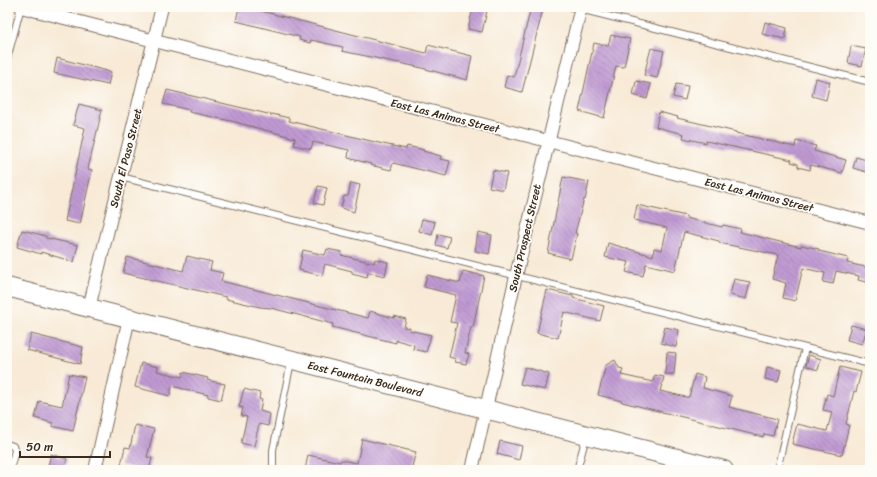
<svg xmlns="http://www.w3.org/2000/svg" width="877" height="477" font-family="Sriracha,sans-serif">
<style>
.building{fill:url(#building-back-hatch)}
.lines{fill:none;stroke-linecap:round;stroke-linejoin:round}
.lane-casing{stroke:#7d6d5e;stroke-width:8}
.street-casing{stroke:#7d6d5e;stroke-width:14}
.secondary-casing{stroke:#7d6d5e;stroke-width:20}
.lane{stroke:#fff;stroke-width:6}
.street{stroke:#fff;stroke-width:12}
.secondary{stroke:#fff;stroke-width:18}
.labels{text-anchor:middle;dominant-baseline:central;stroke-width:3.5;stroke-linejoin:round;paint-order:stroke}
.street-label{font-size:11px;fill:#3b2a1e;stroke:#fdfcf7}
</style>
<defs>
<pattern id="building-back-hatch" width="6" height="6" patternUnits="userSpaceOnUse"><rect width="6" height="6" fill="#c09ad3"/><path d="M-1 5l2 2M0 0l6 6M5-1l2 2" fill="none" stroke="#9d7eab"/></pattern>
</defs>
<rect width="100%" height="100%" fill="#fdfcf7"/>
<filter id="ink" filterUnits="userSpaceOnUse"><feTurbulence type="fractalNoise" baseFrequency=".025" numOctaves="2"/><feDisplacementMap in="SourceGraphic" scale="8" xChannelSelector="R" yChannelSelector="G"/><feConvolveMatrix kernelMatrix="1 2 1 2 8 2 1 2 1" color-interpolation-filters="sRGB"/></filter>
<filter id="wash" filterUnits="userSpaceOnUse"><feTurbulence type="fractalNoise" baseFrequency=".012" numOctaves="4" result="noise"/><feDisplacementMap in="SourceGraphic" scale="16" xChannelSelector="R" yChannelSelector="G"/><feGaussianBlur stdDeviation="0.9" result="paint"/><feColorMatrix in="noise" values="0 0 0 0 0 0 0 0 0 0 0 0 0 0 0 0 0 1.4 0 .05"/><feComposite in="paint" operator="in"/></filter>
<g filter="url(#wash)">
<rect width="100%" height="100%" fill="#f8ead6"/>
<g id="blocks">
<path class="building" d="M239,7H246L261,11L426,53L428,45L472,56L467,80L418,67L342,51L343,47L311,40L310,43L299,40L300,37L236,21Z
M531,7L543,9L522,92L504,87L507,75L514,77Z
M473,8L487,11L482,32L468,29Z
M765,22L787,28L785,39L762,34Z
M611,35L630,39L624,67L616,66L604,118L579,111L594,43L608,46Z
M851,46L866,49L862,66L848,63Z
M651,48L664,51L657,78L644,75Z
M57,58L111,72L108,85L54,73Z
M816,78L830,82L826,100L812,96Z
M636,81L651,84L647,99L633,95Z
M676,84L688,86L685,100L673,97Z
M167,90L272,115V114L289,118V121L379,143L406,149L407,146L424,150L423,151L441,156L440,159L450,161L446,176L393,163L391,170L370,165L371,164L348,158L349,150L313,142L311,149L294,145L295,138L231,121L189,112L190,110L163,104Z
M79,104L102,110L88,169L92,170L80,224L65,221L85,128L73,125Z
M659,112L678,117L677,118L736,132V133L795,147L796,141L816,146L814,151L846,160L842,173L811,165L810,170L798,167V164L791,162L792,160L706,141V143L683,138L684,134L656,127Z
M856,157L870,161V173L853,168Z
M493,170L507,173L503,190L489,187Z
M563,177L589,182L585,200L584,199L575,233L577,234L571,259L548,253Z
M351,183L360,185L354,212L341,208L344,196H348Z
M318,186L327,188L323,205L314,203Z
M637,205L686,216V218L722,227L723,225L741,229L740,232L784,243L801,247V245L819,249V251L848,258L847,263L870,268V283L858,280L859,276L836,271L833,284L823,282L825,273L803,268L795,301L783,298L786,283L772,279L778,255L719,243V241L684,232L675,271L646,264L643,276L626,272L629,262L605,257L608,243L653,256L654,248L662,250L667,228L634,220Z
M422,219L435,222L432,235L419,231Z
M22,230L46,236V238L78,245L74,262L41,252V254L17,247Z
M478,232L492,235L489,254L475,251Z
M438,234L450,237L447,248L436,245Z
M327,249L342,252L341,255L374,263L375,259L388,262L385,276L368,272L367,277L352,273V271L325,264L322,276L299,270L303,250L325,255Z
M187,256L212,262L210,270L223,273L221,281L368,318L370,311L394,318V316L406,319L404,327L410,328L409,330L431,335L426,352L413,349L414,345L396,340V343L332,327L333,324L306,317L271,308L260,307L226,299V297L123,273L127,257L183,271Z
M463,271L484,276L473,327H471L465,353L469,354L466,364L455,362L456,359L449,357L457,323L450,322L456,295L424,287L427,275L460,283Z
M734,279L750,282L746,299L730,295Z
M547,290L573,296V298L604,306L600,321L564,312L558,338L537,333Z
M851,325L867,329L862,344L847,340Z
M665,327L679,330L676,347L661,343Z
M31,334L83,347L80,364L27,350Z
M667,352L676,353L674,374H665Z
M809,355L821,359L818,370L806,366Z
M615,360L619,368L623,369L621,375L653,382L655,375L664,377L660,391L686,397H689L695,374L705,377L703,388L732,396L729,407L777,419L773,436L764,434L763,437L622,402V401L598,395L606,365Z
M141,363L158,367L157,371L182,377L183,372L208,378L207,380L225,384L221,400L208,397V395L172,386L170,396L135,387Z
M525,367L549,374L545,390L520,384Z
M767,367L781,370L778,382L765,379Z
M840,367L861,372L856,392L854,391L846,424L849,425L842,455L792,444L797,424L827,431L832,412L823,410L827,394L833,396Z
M69,374L85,377L73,431L52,426L53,423L35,418L39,401L62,406Z
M244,389L260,393L259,399L262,400L260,411L270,414L268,426L259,424L254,446L241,443L247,417L241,416L243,408L239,407Z
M135,425L154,429L147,457L152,458L149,470H141L121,465L125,447L130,448Z
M362,439L416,452L411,470H305L308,455L340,462L341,460L357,463Z
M500,441L522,446L519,460L497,454Z
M51,454L67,459L64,470H47Z"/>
</g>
</g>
<g filter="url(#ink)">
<use href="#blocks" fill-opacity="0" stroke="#7d6d5e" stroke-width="1"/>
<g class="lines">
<g class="lane-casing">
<path id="lane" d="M572,7L870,82
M7,59L21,7
M121,177L870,364
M7,444L13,446L15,450L10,470
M273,470V450L291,362
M577,470L586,437
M777,470L805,348"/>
</g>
<g class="street-casing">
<path id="street" d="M21,7L870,223
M89,308L162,7
M95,470L129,318
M472,470L516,276L581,7"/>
</g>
<g class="secondary-casing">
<path id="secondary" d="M7,287L724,470"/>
</g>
<use href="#lane" class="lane"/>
<use href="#street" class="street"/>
<use href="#secondary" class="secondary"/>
</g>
</g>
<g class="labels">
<g class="street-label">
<text transform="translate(445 116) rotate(14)">East Las Animas Street</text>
<text transform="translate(126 158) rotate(-76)">South El Paso Street</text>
<text transform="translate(759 195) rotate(14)">East Las Animas Street</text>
<text transform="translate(525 238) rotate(-77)">South Prospect Street</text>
<text transform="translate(365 379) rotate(14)">East Fountain Boulevard</text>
</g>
</g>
<rect width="877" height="477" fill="none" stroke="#fdfcf7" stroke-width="24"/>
<path d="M20 451v6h90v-6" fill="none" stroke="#3b2a1e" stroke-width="2"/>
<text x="26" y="451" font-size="12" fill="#3b2a1e" stroke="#fdfcf7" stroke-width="3" paint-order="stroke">50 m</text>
</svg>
